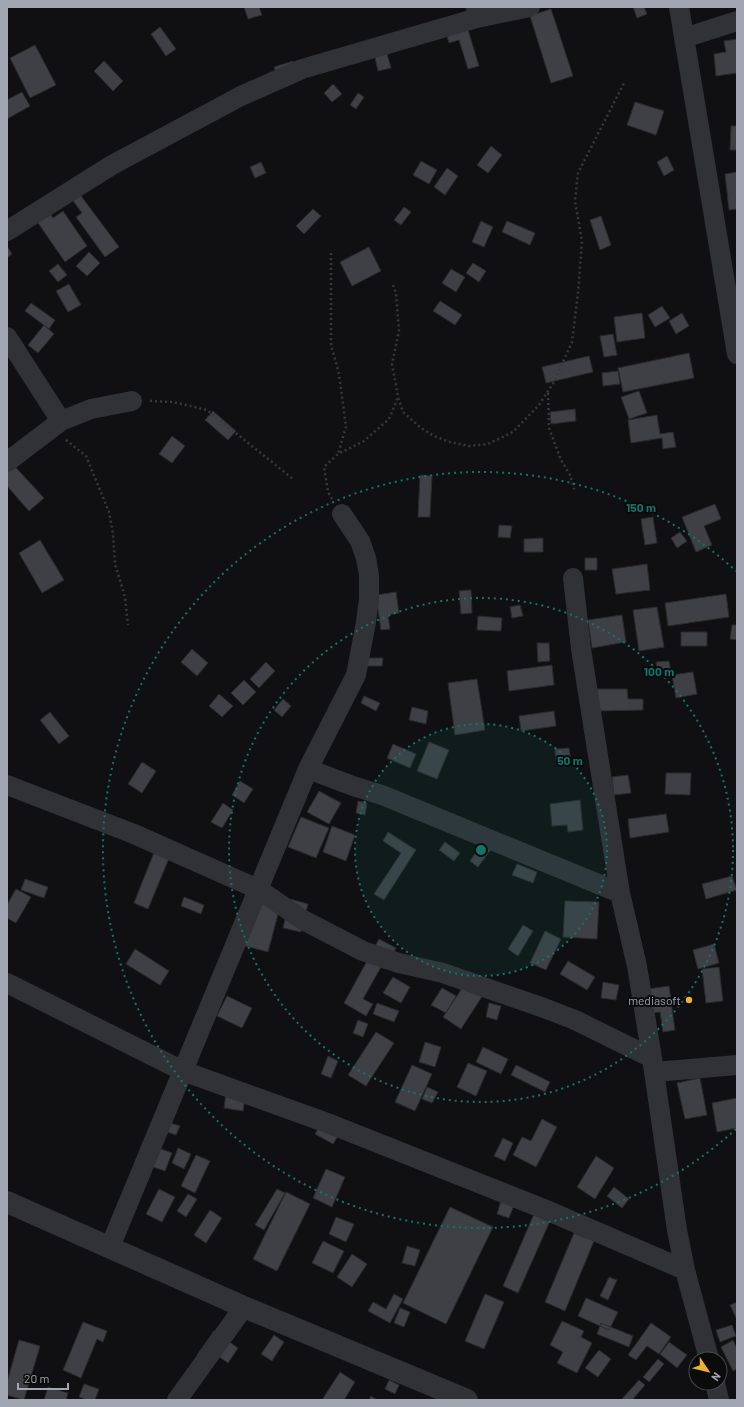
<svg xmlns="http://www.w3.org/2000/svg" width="744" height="1407" font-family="Barlow,sans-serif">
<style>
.building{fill:#3f4045;stroke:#2a2a2d}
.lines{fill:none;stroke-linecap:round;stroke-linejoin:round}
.path{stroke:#37393d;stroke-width:2.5;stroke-dasharray:2 3;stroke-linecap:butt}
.minor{stroke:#313236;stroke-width:20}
.tertiary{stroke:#313236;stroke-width:22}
.ring{fill:none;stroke:#0f766e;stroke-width:2;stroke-dasharray:2 4}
.poi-dot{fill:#ebb22f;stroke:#0b0b0c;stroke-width:1.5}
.labels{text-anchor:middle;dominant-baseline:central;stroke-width:4;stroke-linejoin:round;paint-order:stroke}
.poi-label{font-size:12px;fill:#a2a6b2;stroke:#0b0b0c;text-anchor:end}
.centre{fill:#0f766e;stroke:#0b0b0c;stroke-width:2}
.ring-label{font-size:12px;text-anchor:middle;font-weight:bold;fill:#0f766e;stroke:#0b0b0c;stroke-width:4;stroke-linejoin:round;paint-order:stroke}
</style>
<rect width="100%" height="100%" fill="#101012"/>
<path class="building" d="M244,7H259L262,15L248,19Z
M633,7H644L647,14L637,18Z
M551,9L573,76L551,83L530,16Z
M466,23L479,66L468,69L459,40L449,43L445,29Z
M160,27L176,49L166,56L151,34Z
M737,39V73L716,76L714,54L726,52L724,41Z
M35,45L56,85L30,98L10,58Z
M385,46L391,68L378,71L373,49Z
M104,61L123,81L113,91L94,71Z
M293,61L296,69L277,75L274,67Z
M333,84L342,94L332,102L324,93Z
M22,92L30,106L7,119V100Z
M358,93L364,97L356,109L350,105Z
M635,102L664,111L656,135L627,125Z
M731,126H737V150H730Z
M491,146L502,155L488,173L477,165Z
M667,156L674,170L664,176L657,162Z
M421,161L437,170L429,184L413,175Z
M261,162L266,173L255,178L250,167Z
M447,168L458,176L445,195L434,187Z
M737,172V209L729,210L725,174Z
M76,189L119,247L105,257L76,217L82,213L68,194Z
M404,207L411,212L401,225L394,220Z
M46,208L53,218L63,211L87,246L65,262L34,217Z
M313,209L321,216L304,234L296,226Z
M601,216L611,245L600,250L590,220Z
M481,221L493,227L484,247L472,242Z
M507,221L535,233L530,245L502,232Z
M7,246L12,254L7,258Z
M369,247L381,271L352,286L340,262Z
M89,252L100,263L87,276L76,266Z
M473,263L486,271L479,282L466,273Z
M58,264L67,275L58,282L49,271Z
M451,269L465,277L456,292L442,283Z
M69,284L81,305L68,312L56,291Z
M440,301L462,315L455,325L433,311Z
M31,303L55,320L49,329L25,311Z
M662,306L670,318L655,327L648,315Z
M642,313L645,338L617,342L614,317Z
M682,313L689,326L676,334L669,321Z
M44,325L54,334L38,353L28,345Z
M613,334L617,355L604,357L600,336Z
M689,353L694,378L623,392L618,368Z
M589,356L593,372L546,383L542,367Z
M618,371L620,384L603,386L602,373Z
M639,391L647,413L629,419L621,397Z
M575,409L576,421L551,424L550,412Z
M213,411L236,431L228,440L205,420Z
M657,415L660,434L673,432L676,447L663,449L662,438L631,443L628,420Z
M172,436L185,446L172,463L159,454Z
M8,459L44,498L29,511L7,486V460Z
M420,475L432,476L430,517H418Z
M715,504L721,519L704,526L712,545L696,552L682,517Z
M653,517L657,543L645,545L641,519Z
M499,525L512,526L510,538L498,537Z
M680,532L687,541L677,548L671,538Z
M543,538V552H524V539Z
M40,540L64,580L42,593L19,553Z
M585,558H597V570H585Z
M647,564L650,590L616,594L612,569Z
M471,590L472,613L461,614L459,591Z
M396,592L399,613L388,615L390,629L381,630L376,595Z
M726,594L729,617L668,626L665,603Z
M520,605L523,616L512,618L510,607Z
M657,607L664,647L639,651L633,610Z
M622,615L626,642L592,648L588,620Z
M478,616L502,618L501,631L477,630Z
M732,625H737V640L730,639Z
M681,632H707V646H681Z
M537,643H549L550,661L538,662Z
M192,649L208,663L197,676L181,662Z
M368,658H383L382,666H367Z
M669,661L671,673L658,675L656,662Z
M266,662L275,671L259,688L250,679Z
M552,665L554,685L509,691L507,671Z
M693,672L697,694L676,698L672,675Z
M477,679L485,730L455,735L448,683Z
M244,680L256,692L243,705L231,693Z
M597,689H627L628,699H643V710L598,711Z
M219,694L233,706L222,717L209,706Z
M364,696L380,703L376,711L361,703Z
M283,699L291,706L282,717L274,710Z
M412,707L428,711L426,724L409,720Z
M554,711L556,726L521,731L519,716Z
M50,712L69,736L59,744L40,720Z
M429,742L449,750L437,779L417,771Z
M393,744L416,754L410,768L387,758Z
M569,748L571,761L556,762L555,749Z
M142,762L156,771L142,793L128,784Z
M666,773H691L690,795L665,794Z
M628,775L631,793L614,795L612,777Z
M240,781L253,789L244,803L232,795Z
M319,791L341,803L329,824L307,812Z
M580,800L583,830L568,832L567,825L552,826L550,804Z
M358,801L367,803L365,815L356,813Z
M223,803L233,810L222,828L211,822Z
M666,814L669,832L630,838L628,819Z
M301,817L329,828L316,858L288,847Z
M332,826L355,835L346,861L323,852Z
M388,832L416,850L384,900L374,894L401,853L383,841Z
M445,842L460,853L454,861L439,850Z
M483,842L492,848L478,867L470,861Z
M155,850L170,856L148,909L134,903Z
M517,864L537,872L533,883L512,875Z
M732,876L737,890L706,899L702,884Z
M25,879L48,887L44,898L21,890Z
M254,887L283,895L268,952L238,944Z
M16,889L31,897L16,923L7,918V905Z
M184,897L204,905L201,914L181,906Z
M290,899L308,904L301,932L283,928Z
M565,901L599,902L597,939L563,937Z
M523,925L533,931L518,956L508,949Z
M545,931L561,939L546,970L530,963Z
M379,939L396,948L384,969L381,967L363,999L373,1004L366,1016L344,1003Z
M714,944L719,963L698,969L693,950Z
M135,949L169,971L160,985L126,964Z
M568,961L595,977L587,990L560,974Z
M719,967L723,1001L706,1003L702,969Z
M393,977L410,987L401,1003L383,993Z
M467,981L485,992L461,1029L443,1017Z
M603,982L619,985L616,1000L601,998Z
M669,986L675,1030L663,1032L660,1012L652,1013L648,989Z
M442,988L456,996L446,1013L431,1005Z
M227,996L252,1008L242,1028L217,1016Z
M377,1003L399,1011L394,1022L373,1014Z
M489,1003L501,1006L497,1020L486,1017Z
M358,1020L368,1024L363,1037L353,1033Z
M376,1032L394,1043L366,1086L348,1075Z
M425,1042L441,1047L435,1067L419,1062Z
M483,1047L508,1059L501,1074L476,1062Z
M328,1056L338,1061L331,1078L321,1074Z
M468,1063L487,1071L476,1096L457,1087Z
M412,1065L432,1074L415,1111L395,1102Z
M516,1065L550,1082L545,1092L511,1075Z
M700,1078L707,1115L685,1119L677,1083Z
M427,1087L438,1092L432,1103L422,1099Z
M226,1093L245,1097L243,1111L224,1108Z
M737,1098V1128L717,1132L712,1103Z
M542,1119L557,1127L536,1167L513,1155L522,1137L531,1141Z
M164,1121L180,1126L176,1135L161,1130Z
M323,1121L341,1131L333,1144L315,1134Z
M503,1138L513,1143L505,1161L494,1156Z
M143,1142L172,1153L165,1171L136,1161Z
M178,1148L191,1154L184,1169L172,1163Z
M196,1155L210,1161L195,1193L181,1186Z
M596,1156L614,1168L595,1199L577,1187Z
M326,1169L345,1177L332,1207L313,1198Z
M614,1187L629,1199L622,1208L607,1196Z
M159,1189L175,1197L162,1222L146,1214Z
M277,1189L285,1193L264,1230L255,1225Z
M286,1192L310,1204L277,1271L253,1259Z
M188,1194L197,1199L186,1217L177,1211Z
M501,1201L514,1205L509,1218L497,1214Z
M450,1207L493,1227L446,1324L403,1303Z
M210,1210L222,1218L206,1243L194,1235Z
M534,1214L550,1221L518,1293L503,1286Z
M336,1217L354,1224L346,1242L329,1234Z
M574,1233L594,1241L565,1311L545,1302Z
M323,1241L344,1251L333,1273L312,1263Z
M407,1246L420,1250L415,1266L402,1263Z
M352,1254L367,1264L352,1287L337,1277Z
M609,1277L617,1280L608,1300L600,1296Z
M394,1294L403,1299L390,1323L368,1311L373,1302L386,1309Z
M485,1294L504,1302L484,1349L465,1341Z
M586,1298L618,1312L609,1330L578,1316Z
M737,1302V1320L730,1305Z
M400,1308L410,1312L404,1327L394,1323Z
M562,1321L584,1331L581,1337L592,1343L577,1373L557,1363L563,1352L550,1345Z
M83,1322L107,1331L103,1342L97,1339L81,1378L63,1370Z
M601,1323L633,1336L629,1347L597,1334Z
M651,1323L671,1337L659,1354L647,1346L636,1360L628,1355Z
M732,1325L736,1336L720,1342L716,1330Z
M214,1331L238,1348L228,1363L218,1356L197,1355Z
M274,1335L284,1342L272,1361L261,1354Z
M19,1340L40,1346L24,1400L7,1395V1382Z
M733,1340L737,1349V1369L733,1371L721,1347Z
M669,1342L687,1355L677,1368L660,1354Z
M599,1350L611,1359L598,1377L585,1368Z
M658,1359L664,1364L649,1382L643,1377Z
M340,1372L355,1382L344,1400H322Z
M389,1380L399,1385L395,1394L385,1389Z
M639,1380L645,1385L632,1400H621Z
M84,1384L99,1389L95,1400H87L79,1397Z
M48,1387L68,1393L66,1400H44Z
M371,1396L377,1400H369Z"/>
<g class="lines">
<path class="path" d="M331,253V344L339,374L346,427L338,454
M393,285L396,293L399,331L392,364L398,397L403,412L421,428L434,436L450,442L469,446L488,444L513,432L539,405L554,382L572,342L578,293L582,241L575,201L578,173L624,83
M548,393L549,428L561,460L570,475L575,492
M150,401L173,402L207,410L293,479
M66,440L86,456L109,512L113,534L115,564L125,597L128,625
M332,499L328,492L324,467L338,454L364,441L389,419L398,397"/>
<path class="minor" d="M679,7L737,354
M477,18L530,7
M684,38L737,21
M7,231L112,165L241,96L302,69L477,18L476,7
M7,337L61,421L91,409L132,401
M7,462L61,421
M573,578L581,649L620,893L637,966L652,1058L677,1230L685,1270L709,1359
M308,769L353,786L382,795L620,893
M7,785L134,834L258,889L303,920L363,951L399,963L443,973L544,1008L575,1020L652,1058
M7,983L183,1071L330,1124L544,1209L685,1270
M655,1072L737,1065
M110,1247L308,769L356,675L366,622L369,599V575L366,558L360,541L342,514
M715,1383L719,1400
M177,1400L244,1307"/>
<path class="tertiary" d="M7,1202L244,1307L467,1400"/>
</g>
<circle cx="481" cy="850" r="126" fill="#0f766e" fill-opacity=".12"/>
<g class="ring">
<circle cx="481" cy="850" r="126"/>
<circle cx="481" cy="850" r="252"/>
<path d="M736 1129A378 378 0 1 1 736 571"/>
</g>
<circle class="poi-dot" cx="689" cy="1000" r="4"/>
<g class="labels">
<g class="poi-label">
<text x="681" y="1000">mediasoft</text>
</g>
</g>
<circle cx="481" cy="850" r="6" class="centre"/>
<g class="ring-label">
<text x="641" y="512">150 m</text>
<text x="659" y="676">100 m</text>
<text x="570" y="765">50 m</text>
</g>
<rect width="744" height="1407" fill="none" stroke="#a2a6b2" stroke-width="16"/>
<g transform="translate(708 1371) rotate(125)"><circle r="19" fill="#0b0b0c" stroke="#47494e"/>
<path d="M0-3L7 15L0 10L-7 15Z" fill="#ebb22f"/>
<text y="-6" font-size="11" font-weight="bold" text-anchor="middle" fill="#a2a6b2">N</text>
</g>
<path d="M18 1383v6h50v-6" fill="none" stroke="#a2a6b2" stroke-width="2"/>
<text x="24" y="1383" font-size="12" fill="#a2a6b2" stroke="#0b0b0c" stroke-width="3" paint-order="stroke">20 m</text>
</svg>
